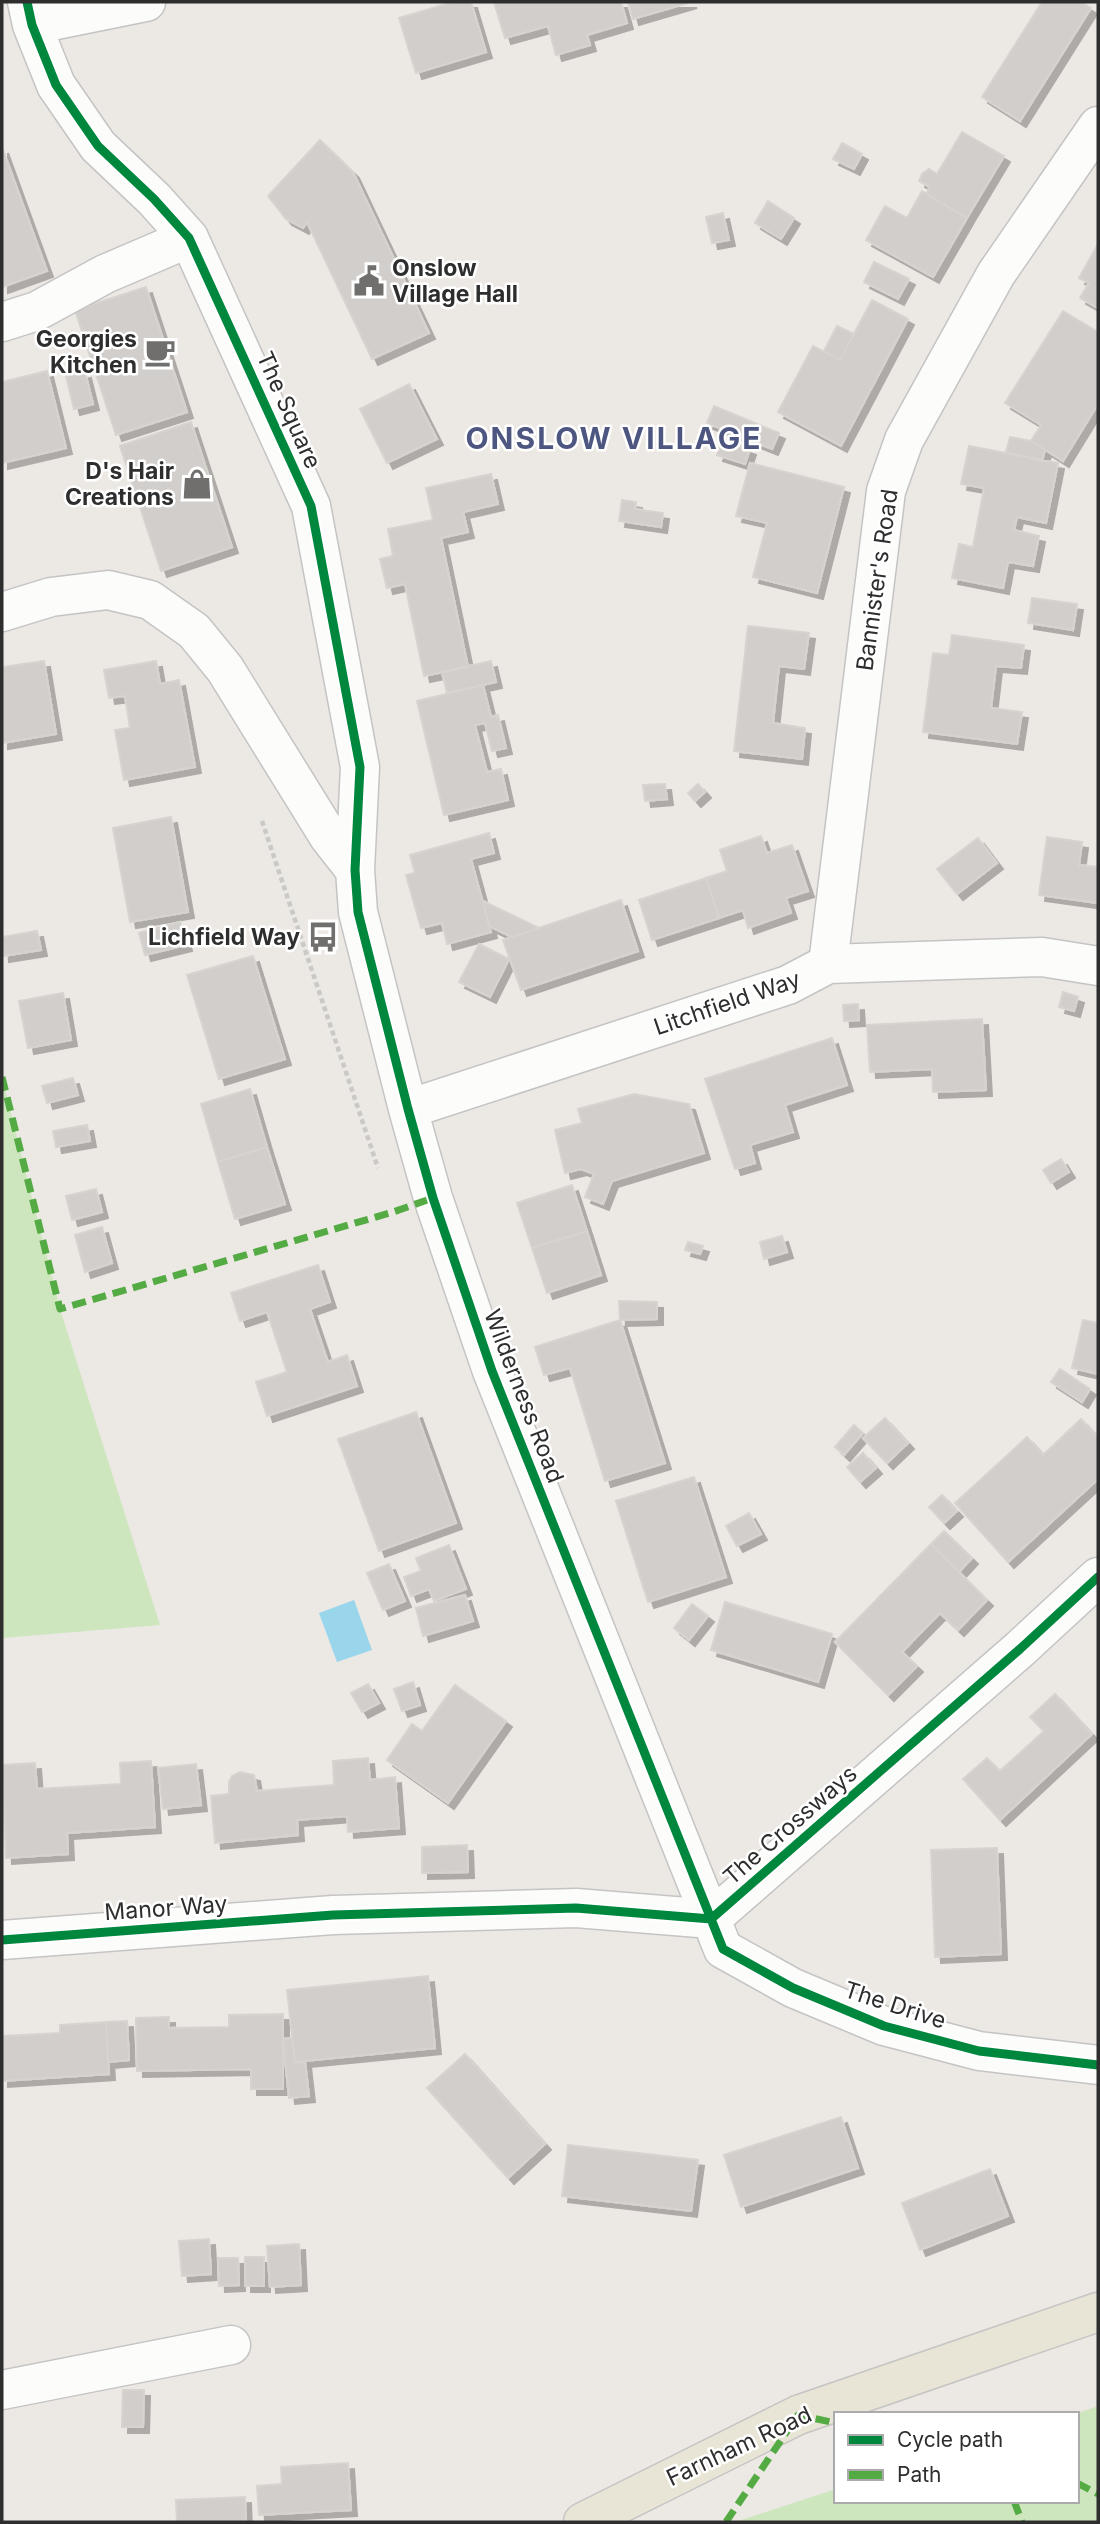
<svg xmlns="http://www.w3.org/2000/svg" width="1100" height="2524" font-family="Inter,sans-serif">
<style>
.green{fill:#cee6be}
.water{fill:#99d6ec}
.building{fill:#d1cecb;stroke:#d7d4d0;stroke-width:2;filter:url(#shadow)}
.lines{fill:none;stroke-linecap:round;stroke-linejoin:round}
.minor-casing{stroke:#c5c4c5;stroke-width:41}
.major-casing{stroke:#c6c5c4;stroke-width:41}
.path{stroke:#c9c9c8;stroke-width:4.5;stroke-dasharray:5 3.5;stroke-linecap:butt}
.minor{stroke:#fcfcfb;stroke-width:38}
.major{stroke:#e8e4d6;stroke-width:38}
.quiet{stroke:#54ab44;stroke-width:7;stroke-dasharray:14 7;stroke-linecap:butt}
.cycleway-casing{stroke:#fff;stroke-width:13}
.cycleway{stroke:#00873e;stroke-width:9}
.labels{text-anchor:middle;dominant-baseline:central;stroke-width:5;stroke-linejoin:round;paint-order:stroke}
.poi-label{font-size:23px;font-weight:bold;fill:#2e2e2e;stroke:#fff;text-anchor:end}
.street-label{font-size:23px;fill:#2e2e2e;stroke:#fff}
.district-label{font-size:30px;font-weight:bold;letter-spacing:2px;fill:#4d5680;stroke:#fff}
</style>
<defs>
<filter id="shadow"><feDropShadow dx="6" dy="6" stdDeviation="0" flood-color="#0004"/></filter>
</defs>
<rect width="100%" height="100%" fill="#ece8e4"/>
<path class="green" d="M2,1077L60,1309L160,1625L2,1638Z
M1098,2406V2522H735L836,2489V2501H1077V2414H1075Z"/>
<path class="water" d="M354,1600L372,1650L337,1662L319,1613Z"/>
<path class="building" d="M453,2H471L486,52L416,73L399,18Z
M494,2H621L627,23L587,35L590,45L556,55L548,26L505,38Z
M628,2H691L633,19Z
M1042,2H1081L1091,8L1020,121L982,97Z
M962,132L1004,156L967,218L926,194L930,187L919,181L922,174L929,169L937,174Z
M320,140L353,172L429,333L372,359L307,222L303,228L286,219L268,196Z
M842,143L862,154L854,169L833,159Z
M2,147L47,271L2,287Z
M922,191L967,218L933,277L866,240L885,206L907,218Z
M768,201L794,218L781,239L755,223Z
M723,213L729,240L712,243L706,217Z
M1098,244V308L1080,298L1089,283L1079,278Z
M874,262L909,279L898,299L864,282Z
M146,287L187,412L116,435L75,310Z
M872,300L908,319L841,446L778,412L813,346L840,360Z
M1063,311L1098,332V404L1063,461L1031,441L1041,425L1005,403Z
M837,326L854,334L840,360L824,351Z
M47,371L66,448L2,463V382Z
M85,372L93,404L74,409L66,376Z
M409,384L437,439L387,463L360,409Z
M714,406L779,433L772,449L707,423Z
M191,422L232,547L161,571L120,446Z
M1010,437L1031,441L1045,450L1042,461L1006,452Z
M722,440L750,449L745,464L717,455Z
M969,446L1058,463L1046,523L1017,517L1014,530L1039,536L1033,566L1008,562L1003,588L952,578L959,544L973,547L984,488L961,484Z
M750,463L844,487L817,593L753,577L767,523L736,516Z
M491,474L498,504L463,512L468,532L441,538L468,667L424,676L405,584L387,588L380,559L393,556L388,529L433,520L426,488Z
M622,500L636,502L635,509L663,513L661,527L619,521Z
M1032,598L1077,604L1073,630L1028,623Z
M748,626L809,633L804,669L779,666L773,723L805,728L802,759L734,751Z
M952,635L1024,645L1021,668L996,666L991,708L1022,712L1017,744L923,732L933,653L949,655Z
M44,661L56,734L2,743V667Z
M156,661L160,684L179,680L195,767L124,780L115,730L130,728L125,696L109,698L104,670Z
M491,661L496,682L447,693L442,672Z
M483,685L491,717L498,715L506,748L492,751L485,723L475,725L487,772L501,769L508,800L444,815L417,701Z
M665,784L667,799L645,801L643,785Z
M698,784L705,792L695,801L688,793Z
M171,817L188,912L130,922L113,828Z
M489,833L494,853L471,859L491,932L447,944L442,923L421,928L406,875L415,873L410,855Z
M761,836L767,853L792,845L808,891L786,898L791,913L748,928L743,910L719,918L706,878L727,871L720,850Z
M1047,837L1082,842L1079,865L1098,867V903L1039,895Z
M978,838L997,863L957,894L937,869Z
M706,878L719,918L652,940L639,900Z
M621,900L638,951L521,990L503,940Z
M483,901L539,928L512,937L489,926Z
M180,922L186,945L145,955L139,933Z
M37,931L41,950L3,956L2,937Z
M479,944L509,959L490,997L459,982Z
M253,956L285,1059L219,1079L187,975Z
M1063,992L1078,997L1074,1011L1059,1007Z
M63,993L71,1040L28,1048L19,1001Z
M858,1004L859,1020L844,1021L843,1005Z
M982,1019L986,1090L933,1092L932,1069L870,1072L867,1025Z
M832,1038L847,1085L785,1105L793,1132L750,1145L755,1163L735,1169L705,1079Z
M73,1078L78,1095L47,1103L42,1086Z
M250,1089L267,1147L218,1162L201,1104Z
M634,1094L689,1104L704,1153L612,1181L603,1204L585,1197L594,1174L581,1169L565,1173L555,1130L582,1123L578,1109Z
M87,1125L90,1141L56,1147L53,1131Z
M267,1147L285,1204L235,1219L218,1162Z
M1061,1159L1069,1172L1051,1183L1043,1170Z
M572,1185L587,1231L532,1248L517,1203Z
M96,1189L102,1212L72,1220L66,1196Z
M102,1227L112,1263L85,1272L75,1235Z
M587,1231L601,1275L547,1293L532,1248Z
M782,1236L787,1252L764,1259L760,1242Z
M688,1242L703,1246L700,1254L685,1250Z
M318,1265L330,1302L310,1309L328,1362L347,1355L357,1386L267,1416L256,1382L287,1372L267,1312L240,1321L231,1293Z
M619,1301L657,1302V1319L620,1320Z
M620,1320L665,1463L605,1481L570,1368L544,1375L535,1347Z
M1083,1320L1098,1323V1374L1072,1368Z
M1060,1369L1090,1389L1082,1402L1051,1382Z
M416,1412L456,1523L379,1551L338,1439Z
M885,1418L908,1443L887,1463L863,1438Z
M1081,1419L1098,1438V1479L1008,1562L955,1503L1027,1437L1043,1455Z
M854,1425L863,1433L844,1455L835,1447Z
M863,1453L876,1468L860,1482L847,1467Z
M694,1477L726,1577L648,1602L616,1501Z
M942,1495L957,1511L944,1523L929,1507Z
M749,1513L761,1534L737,1546L726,1526Z
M944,1531L972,1558L959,1572L931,1544Z
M931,1544L987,1600L958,1630L940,1613L902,1652L917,1666L888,1695L835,1642Z
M449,1545L466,1589L434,1601L429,1589L411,1596L404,1577L421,1571L416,1558Z
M389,1564L405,1601L383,1610L367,1573Z
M465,1595L473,1621L423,1636L416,1608Z
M725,1602L832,1634L818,1682L711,1650Z
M692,1604L708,1616L689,1640L674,1628Z
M413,1682L420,1705L402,1711L394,1689Z
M368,1684L379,1703L362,1712L351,1693Z
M455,1685L506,1721L448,1803L387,1760L412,1724L422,1731Z
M1055,1694L1092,1734L1000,1820L963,1779L987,1758L1000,1771L1044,1731L1030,1717Z
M368,1758L370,1780L395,1777L399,1828L348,1832L347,1816L297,1820L298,1835L215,1843L211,1796L229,1794V1782L232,1776L240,1772L254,1775L257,1791L334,1785L333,1761Z
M151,1761L155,1827L67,1833L68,1854L6,1858L2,1765L35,1763L37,1789L121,1784L120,1763Z
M196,1764L201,1805L163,1809L158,1768Z
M467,1845L468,1872L422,1873V1847Z
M997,1848L1001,1954L935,1957L931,1850Z
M428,1976L435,2048L295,2062L287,1990Z
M283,2014V2089H251V2069L137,2071L136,2018L169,2017V2028L229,2027V2015Z
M127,2021L129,2060L108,2062L106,2022Z
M106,2022L109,2074L2,2081V2029L3,2036L60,2033V2025Z
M292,2038L295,2062L305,2061L309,2096L289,2098L283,2039Z
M465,2054L545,2144L508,2178L427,2088Z
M841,2117L858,2168L741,2207L724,2155Z
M568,2145L698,2160L691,2211L562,2196Z
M990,2169L1008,2216L920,2250L902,2203Z
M209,2239L211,2274L182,2276L179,2241Z
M299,2244L301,2285L270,2287L267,2246Z
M245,2257H264V2286H245Z
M218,2258H238L239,2285L219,2286Z
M123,2390H144L143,2427H122Z
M348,2463L351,2510L259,2515L257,2486L282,2484L281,2467Z
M245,2497L246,2522H177L176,2500Z"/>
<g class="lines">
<g class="minor-casing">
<path id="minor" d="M27,2L32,25L56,85L98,146L154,199L189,238L311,506L360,767L355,870L358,912L408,1109L433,1198L492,1371L723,1949L793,1988L884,2026L979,2051L1098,2065
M32,25L146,2
M2,322L37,311L105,274L189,238
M2,612L51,597L108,590L150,600L194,631L225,669L329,837L355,870
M828,964L886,491L904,440L996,274L1098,126
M408,1109L788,985L828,964L1042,957L1098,966
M2,1940L333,1915L576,1908L711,1919L1020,1649L1098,1577
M2,2390L231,2345"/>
</g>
<g class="major-casing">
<path id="major" d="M583,2522L798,2415L1098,2312"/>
</g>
<path class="path" d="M262,821L378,1168"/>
<use href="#minor" class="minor"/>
<use href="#major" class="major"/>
<path class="quiet" d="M2,1077L60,1309L393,1212L433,1198
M1077,2483L1098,2494
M1014,2501L1022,2522
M726,2522L798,2415L836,2423"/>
<g class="cycleway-casing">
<path id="cycleway" d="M27,2L32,25L56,85L98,146L154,199L189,238L311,506L360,767L355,870L358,912L408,1109L433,1198L492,1371L723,1949L793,1988L884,2026L979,2051L1098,2065
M2,1940L333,1915L576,1908L711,1919L1020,1649L1098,1577"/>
</g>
<use href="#cycleway" class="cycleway"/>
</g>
<defs>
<g id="civic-bare" transform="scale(2.415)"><path d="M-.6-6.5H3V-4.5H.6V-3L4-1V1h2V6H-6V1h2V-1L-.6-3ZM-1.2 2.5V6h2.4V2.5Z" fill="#706f6e" stroke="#fff" stroke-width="2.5" paint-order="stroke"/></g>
<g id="cafe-bare" transform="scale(2.415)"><path d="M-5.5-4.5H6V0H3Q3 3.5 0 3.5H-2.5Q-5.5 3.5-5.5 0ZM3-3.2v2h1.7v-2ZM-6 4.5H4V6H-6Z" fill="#706f6e" stroke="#fff" stroke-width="2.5" paint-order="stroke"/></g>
<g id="shop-bare" transform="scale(2.415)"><path d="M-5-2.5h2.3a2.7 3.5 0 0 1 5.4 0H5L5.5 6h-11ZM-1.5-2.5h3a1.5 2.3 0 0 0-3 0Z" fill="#706f6e" stroke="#fff" stroke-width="2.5" paint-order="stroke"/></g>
<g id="bus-bare" transform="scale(2.415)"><path d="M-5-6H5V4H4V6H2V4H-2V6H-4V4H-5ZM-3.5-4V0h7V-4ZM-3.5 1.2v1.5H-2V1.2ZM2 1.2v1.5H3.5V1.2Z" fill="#706f6e" stroke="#fff" stroke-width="2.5" paint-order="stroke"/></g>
</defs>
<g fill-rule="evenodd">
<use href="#civic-bare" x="369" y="281"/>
<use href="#cafe-bare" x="160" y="352"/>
<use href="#shop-bare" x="197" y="484"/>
<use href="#bus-bare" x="323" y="937"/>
</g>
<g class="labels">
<g class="poi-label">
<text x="392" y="268" text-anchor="start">Onslow<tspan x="392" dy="26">Village Hall</tspan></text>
<text x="137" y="339">Georgies<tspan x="137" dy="26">Kitchen</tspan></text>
<text x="174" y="471">D's Hair<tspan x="174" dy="26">Creations</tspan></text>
<text x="300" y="937">Lichfield Way</text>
</g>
<g class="street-label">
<text transform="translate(289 410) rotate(66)">The Square</text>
<text transform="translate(877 580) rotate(-82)">Bannister's Road</text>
<text transform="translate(727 1003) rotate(-19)">Litchfield Way</text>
<text transform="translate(524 1396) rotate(69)">Wilderness Road</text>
<text transform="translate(790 1825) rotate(-41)">The Crossways</text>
<text transform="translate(166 1908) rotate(-4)">Manor Way</text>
<text transform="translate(895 2005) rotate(18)">The Drive</text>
<text transform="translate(739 2446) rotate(-25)">Farnham Road</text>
</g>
<g class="district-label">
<text x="614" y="438">ONSLOW VILLAGE</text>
</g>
</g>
<rect width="1100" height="2524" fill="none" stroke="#2e2e2e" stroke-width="7"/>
<rect x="834" y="2412" width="245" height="91" fill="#ffffff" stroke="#ababab" stroke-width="2"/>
<rect x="848" y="2435" width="35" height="10" fill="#00873e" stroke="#ababab" stroke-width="2"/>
<text x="897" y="2447" font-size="21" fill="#2e2e2e">Cycle path</text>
<rect x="848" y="2470" width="35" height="10" fill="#54ab44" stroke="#ababab" stroke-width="2"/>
<text x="897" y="2482" font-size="21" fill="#2e2e2e">Path</text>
</svg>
